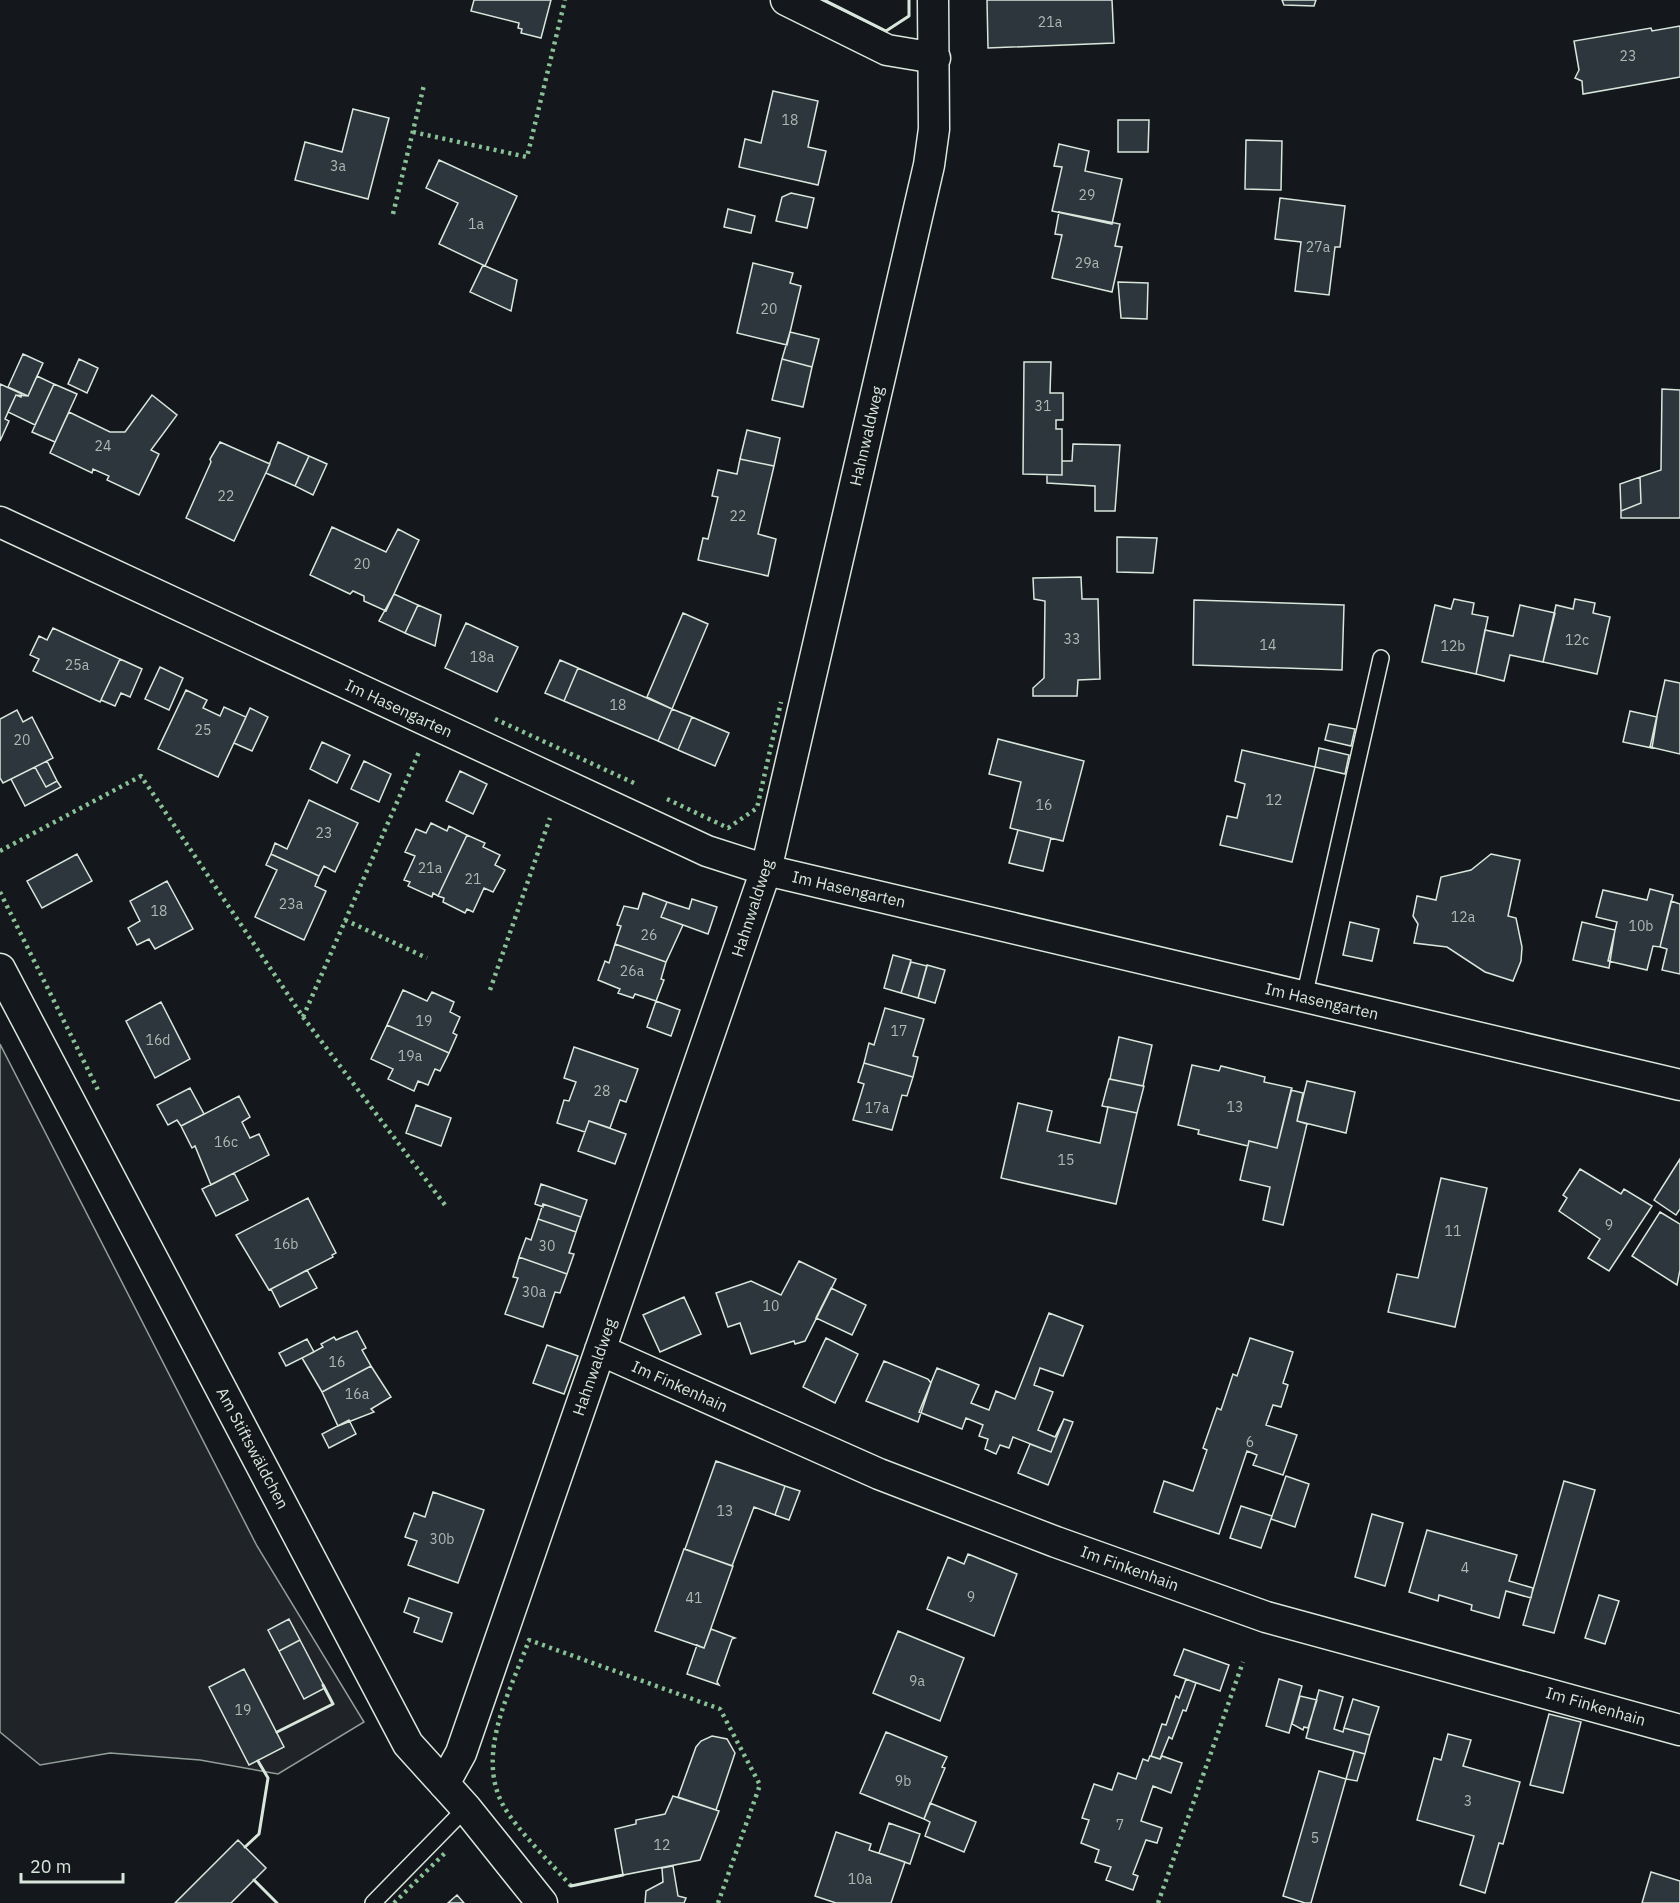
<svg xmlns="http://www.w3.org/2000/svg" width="1680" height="1903" font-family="'IBM Plex Sans',sans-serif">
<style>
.green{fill:#202428;stroke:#939e99;stroke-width:1.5}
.building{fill:#2c363c;stroke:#d8e6dc;stroke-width:1.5}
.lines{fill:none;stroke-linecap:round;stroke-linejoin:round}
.lane-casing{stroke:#d8e6dc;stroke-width:18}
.street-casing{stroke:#d8e6dc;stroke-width:33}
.lane{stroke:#14181c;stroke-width:15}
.street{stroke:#14181c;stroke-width:30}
.hedge{stroke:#8ac095;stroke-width:4.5;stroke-dasharray:3 4.5;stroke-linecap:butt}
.wall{stroke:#d8e6dc;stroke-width:3}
.labels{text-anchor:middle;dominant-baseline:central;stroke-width:4.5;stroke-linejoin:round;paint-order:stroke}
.number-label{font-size:14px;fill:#adbab4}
.street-label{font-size:16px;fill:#d8e6dc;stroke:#14181c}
</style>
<rect width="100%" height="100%" fill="#14181c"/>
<path class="green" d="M0,1044L257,1546L364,1722L278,1774L200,1760L110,1753L40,1765L0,1732Z"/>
<path class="building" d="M474,0H551L541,38L521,33L522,29L518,28L519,23L471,11Z
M987,0H1112L1114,43L988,48Z
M1282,0H1316L1314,6L1284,5Z
M1680,26V77L1583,94L1582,81L1575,78L1579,70L1574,41L1651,28L1652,31Z
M773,91L818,101L808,147L826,151L818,185L739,167L745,139L761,143Z
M353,109L389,118L368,199L295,180L305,142L342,152Z
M1118,120H1149L1148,152H1118Z
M1246,140L1282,141L1281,190L1245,189Z
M1059,144L1089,151L1085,171L1122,179L1112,224L1052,211L1062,167L1054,166Z
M439,160L517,196L485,266L439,244L458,203L426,188Z
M791,193L814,198L807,228L776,221L782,197Z
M1280,198L1345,206L1340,247H1335L1329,295L1295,291L1301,242L1275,239Z
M728,209L755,216L751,233L724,227Z
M1059,212L1120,224L1115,246L1122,247L1112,292L1052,278L1062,235L1055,234Z
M753,263L793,273L790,283L801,286L787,345L737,333Z
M483,265L517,280L511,311L470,292Z
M1118,282L1148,283L1147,319L1121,318Z
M790,332L819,339L812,367L782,359Z
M23,354L43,363L28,396L8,387Z
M79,359L98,368L87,393L68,384Z
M782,359L812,367L803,407L772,400Z
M1024,362H1051L1050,393H1063V420H1056V429H1062V475L1023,474Z
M37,376L54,384L35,425L8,412L16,395L28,396Z
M0,384L22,394L21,397L16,395L5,419L9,421L0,441Z
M54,384L77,394L55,442L32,432Z
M1662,389L1680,390V518H1621V511L1641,503L1640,477L1661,470Z
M152,395L177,415L151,450L159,454L139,495L107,480L109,476L93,469L92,473L50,453L69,412L110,432H125Z
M747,430L780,438L774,466L740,459Z
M220,442L270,464L234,541L186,518L211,462L210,459Z
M278,442L309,456L295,486L266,473Z
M1073,444L1120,445L1115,511H1095V486L1047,483V475H1062V461H1072Z
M309,456L327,464L313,495L295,486Z
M740,459L774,466L758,534L776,539L768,576L698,560L703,538L708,539L718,497L712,496L718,470L737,474Z
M1640,477L1641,503L1621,511L1620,484Z
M332,527L386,552L398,529L419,540L386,611L364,601V596L353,591L350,594L310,575Z
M1117,537L1157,538L1153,573L1117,572Z
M1081,577L1082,599H1098L1100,679L1078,680L1077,696H1033V688L1044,678L1045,601L1034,599L1033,578Z
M394,594L418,605L405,633L379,621Z
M1454,599L1474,603L1472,614L1488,617L1476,674L1422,662L1435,605L1451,609Z
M1575,599L1595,603L1593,613L1610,617L1597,674L1543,662L1556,605L1573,609Z
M1194,600L1344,605L1342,670L1193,665Z
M418,605L441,615L435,646L405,633Z
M1520,605L1555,613L1543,662L1510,655L1504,681L1476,674L1485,630L1513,636Z
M683,613L708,624L672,709L647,697Z
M466,623L518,647L497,692L445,668Z
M53,628L120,659L100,702L33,671L39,659L30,655L39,636L47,640Z
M120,659L142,669L130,697L121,693L115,706L101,700Z
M560,660L578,668L564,701L545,693Z
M160,667L183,678L169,710L145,699Z
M578,668L672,709L658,741L564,701Z
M1665,680L1680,683V754L1650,747Z
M186,690L207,700L203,708L220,716L224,707L246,717L218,777L158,749Z
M250,708L268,717L252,751L234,743Z
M672,709L692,717L678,750L658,741Z
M17,710L23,722L32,717L53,758L3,783L0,778V719Z
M1630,711L1657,717L1652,748L1623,742Z
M692,717L729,733L715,766L678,750Z
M1329,724L1355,729L1351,746L1325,740Z
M998,739L1084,761L1063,841L1010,828L1021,782L989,774Z
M322,742L350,755L337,783L310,769Z
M1319,748L1349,755L1345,774L1315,767Z
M1242,750L1315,767L1292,862L1220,845L1227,816L1237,818L1245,784L1235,781Z
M47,761L57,781L46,787L35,767Z
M364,761L391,774L379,802L351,789Z
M35,767L46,787L57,781L61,787L25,806L11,779Z
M460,771L487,784L473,814L446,801Z
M309,800L358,823L335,872L324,866L319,876L271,854L275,843L287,849Z
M431,823L447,831L449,826L467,835L438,896L433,893L432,897L408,886L410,882L404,880L415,856L405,852L416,829L426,833Z
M1018,830L1051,838L1043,871L1009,863Z
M467,835L485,843L483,847L500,855L495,865L505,870L493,892L484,888L473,912L467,909L465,913L443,902L444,898L438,896Z
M77,854L92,881L42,908L27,881Z
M271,854L319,876L315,886L326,891L304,940L255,917L277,870L266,865Z
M1491,854L1520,860L1508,916L1516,918L1522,947L1521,961L1513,981L1485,972L1447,947L1414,943L1418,924L1413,916L1417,896L1436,900L1441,877L1471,870Z
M167,881L193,929L155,949L149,939L137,945L128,928L140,921L130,901Z
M1650,889L1673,895L1660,947L1653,946L1647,970L1608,961L1617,922L1596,917L1603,890L1647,900Z
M643,893L667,902L661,917L683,925L666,962L615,944L621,926L617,925L624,906L638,909Z
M692,899L717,907L708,934L661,917L667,902L689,909Z
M1671,901L1680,904V974L1662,970L1667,949L1660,947Z
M1350,922L1379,929L1372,961L1343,955Z
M1582,922L1615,930L1609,968L1573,960Z
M615,944L666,962L661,979L664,980L656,1001L635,994L633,998L618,993L620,989L598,980L605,961L609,963Z
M893,955L911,960L901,993L884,988Z
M911,962L927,966L918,998L901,993Z
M927,965L945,970L935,1003L918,998Z
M403,990L427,1001L432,992L454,1002L450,1012L460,1017L453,1033L457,1035L449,1053L387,1025Z
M656,1001L680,1010L671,1036L647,1027Z
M161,1002L190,1059L155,1078L126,1021Z
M885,1008L924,1019L913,1056L918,1057L913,1077L864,1063L869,1043L874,1045Z
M387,1025L449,1053L440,1071L435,1069L428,1085L418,1081L414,1091L388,1079L393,1069L371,1059Z
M1119,1037L1152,1045L1143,1086L1110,1079Z
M574,1047L638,1069L626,1102L620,1100L610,1128L589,1121L585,1132L557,1123L564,1100L569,1101L576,1082L564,1078Z
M864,1063L913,1077L907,1096L902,1095L892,1130L853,1120L864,1084L858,1082Z
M1192,1065L1219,1071L1221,1066L1265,1077L1264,1082L1292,1088L1277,1148L1249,1141L1248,1146L1198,1134L1199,1130L1178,1125Z
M1109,1079L1144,1086L1137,1113L1102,1106Z
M1307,1081L1355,1092L1346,1133L1297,1121Z
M190,1088L204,1114L181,1126L177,1120L168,1125L157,1105Z
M1291,1090L1303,1093L1297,1121L1307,1124L1283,1225L1263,1220L1270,1187L1240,1180L1249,1141L1277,1148Z
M239,1096L250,1117L242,1122L250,1138L259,1134L269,1155L211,1185L195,1146L192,1148L181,1126Z
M1018,1103L1052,1111L1047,1131L1100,1143L1108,1107L1137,1113L1116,1204L1001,1178Z
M416,1105L451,1118L441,1146L406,1133Z
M589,1121L626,1134L615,1164L578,1151Z
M1680,1159V1209L1676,1215L1654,1200Z
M1580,1169L1621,1194L1624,1189L1652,1206L1609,1271L1588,1258L1600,1239L1559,1211L1567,1198L1563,1195Z
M234,1173L248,1200L216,1216L202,1189Z
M1441,1178L1487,1188L1455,1327L1388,1312L1397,1274L1418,1278Z
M541,1184L587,1200L581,1217L543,1204V1207L535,1204Z
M308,1198L336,1253L332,1255L333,1257L269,1290L236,1235Z
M543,1204L581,1217L576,1232L538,1219Z
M1660,1212L1680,1224V1270L1677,1285L1632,1256Z
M538,1219L576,1232L569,1253L574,1254L567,1274L519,1257L526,1238L531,1240Z
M519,1257L567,1274L560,1293L555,1292L543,1327L505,1314L518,1278L513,1277Z
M799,1261L836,1279L805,1341L795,1344L794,1341L751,1354L740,1323L728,1327L716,1293L751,1281L781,1295Z
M307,1270L317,1288L280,1307L271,1289Z
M831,1288L866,1305L852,1335L816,1318Z
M684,1297L701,1334L660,1352L643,1315Z
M1049,1313L1083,1326L1063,1376L1040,1368L1034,1385L1053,1392L1038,1430L1055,1437L1064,1419L1051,1452L1013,1437L1009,1448L1000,1445L996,1454L985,1449L988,1439L979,1436L983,1425L966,1418L962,1429L919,1412L937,1368L979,1385L971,1403L989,1410L996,1391L1015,1399Z
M357,1331L366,1348L362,1350L371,1366L322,1392L302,1358L323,1347L321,1344L334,1337L336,1340Z
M826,1338L858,1354L835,1403L803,1387Z
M1250,1338L1293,1352L1283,1383L1288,1385L1281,1407L1273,1405L1266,1425L1297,1435L1283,1475L1253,1465L1257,1455L1247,1451L1219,1534L1154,1512L1164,1481L1193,1491L1207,1450L1203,1448L1217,1408L1221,1410L1233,1374L1237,1376Z
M307,1339L314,1352L286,1366L279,1353Z
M547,1345L578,1356L564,1394L533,1383Z
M884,1361L928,1379L931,1383L918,1422L866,1401Z
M371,1366L391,1397L371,1409L374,1412L338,1426L322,1392Z
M1064,1419L1073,1422L1048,1485L1018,1473L1030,1444L1051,1452Z
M349,1420L356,1434L329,1448L322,1434Z
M716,1461L785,1486L775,1515L754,1507L732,1566L685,1549Z
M1286,1476L1309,1484L1295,1527L1271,1519Z
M1564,1481L1595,1490L1554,1633L1523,1625Z
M785,1486L800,1491L789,1520L775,1515Z
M433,1492L484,1510L458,1583L408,1565L417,1541L405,1537L414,1513L425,1517Z
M1241,1506L1272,1516L1261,1548L1230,1538Z
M1372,1514L1403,1523L1385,1586L1355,1577Z
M1427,1530L1517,1555L1509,1581L1533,1588L1531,1598L1506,1591L1499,1618L1471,1610L1472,1605L1439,1595L1438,1601L1409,1592Z
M684,1549L733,1566L704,1648L655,1631Z
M968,1554L1017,1574L994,1636L927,1609L948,1557L964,1564Z
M1599,1595L1619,1601L1605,1644L1585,1638Z
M409,1598L452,1613L442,1642L414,1632L419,1618L404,1612Z
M289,1619L300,1640L279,1651L268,1630Z
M711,1629L735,1638L732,1639L717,1682L719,1685L687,1674L697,1645L704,1648Z
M898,1631L964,1658L940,1721L873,1693Z
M300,1640L325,1688L304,1699L279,1651Z
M1184,1649L1229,1665L1220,1691L1174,1675Z
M244,1669L284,1747L249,1765L209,1687Z
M1186,1679L1196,1683L1186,1711L1183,1710L1172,1739L1169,1737L1160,1759L1151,1756L1162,1724L1166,1725L1176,1696L1179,1698Z
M1279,1679L1302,1686L1289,1733L1266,1726Z
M1319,1690L1343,1697L1334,1729L1343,1732L1344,1728L1370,1735L1365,1754L1306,1738Z
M1300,1696L1317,1700L1308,1728L1304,1727L1303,1730L1292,1724Z
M1353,1699L1379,1707L1370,1735L1344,1728Z
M1549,1714L1581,1722L1563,1793L1530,1785Z
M886,1732L947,1757L942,1767L945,1768L924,1819L860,1793Z
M1448,1734L1471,1740L1463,1766L1520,1782L1503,1844L1499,1843L1485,1893L1460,1885L1474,1836L1417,1820L1434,1758L1441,1760Z
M712,1736L727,1739L735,1753L716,1810L678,1797L696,1747L701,1741Z
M1354,1751L1365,1754L1357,1781L1346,1779Z
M1150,1756L1160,1759L1162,1756L1182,1763L1171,1793L1153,1786L1141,1821L1162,1828L1157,1843L1146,1840L1133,1874L1138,1876L1133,1890L1106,1880L1111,1867L1095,1862L1099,1850L1081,1843L1089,1820L1082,1818L1094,1784L1112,1790L1118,1773L1136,1779L1143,1759L1148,1761Z
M1319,1771L1346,1779L1311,1903H1305L1283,1896Z
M673,1796L719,1811L700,1860L623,1875L615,1829L636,1824V1820L665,1814Z
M930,1803L976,1822L964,1852L925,1836L930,1822L924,1819Z
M889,1823L920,1834L910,1864L879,1853Z
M836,1832L871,1844L869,1850L905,1862L891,1903H836L815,1896Z
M238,1840L266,1868L231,1903H175Z
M673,1866L678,1896L686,1898L684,1903H645L646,1891L663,1882L662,1868Z
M1651,1872L1680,1881V1903H1642Z
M457,1895L464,1903H448Z"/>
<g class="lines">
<g class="lane-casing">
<path id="lane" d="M1304,997L1381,658
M373,1903L466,1808"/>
</g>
<g class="street-casing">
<path id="street" d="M786,0L887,50L935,58
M0,522L707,851L766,870L1680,1085
M0,969L408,1744L466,1808L542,1903
M600,1350L879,1474L1056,1542L1266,1617L1680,1730
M444,1784L461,1753L766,870L929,165L934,129L933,0"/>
</g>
<use href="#lane" class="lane"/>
<use href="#street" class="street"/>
<path class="hedge" d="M413,132L527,157L565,0
M393,214L424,85
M495,719L634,783
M667,799L728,828L757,808L781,702
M0,851L141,776L303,1017L445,1205
M0,892L99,1092
M345,920L427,958
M490,990L550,818
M303,1017L419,752
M571,1886C552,1864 516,1829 503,1805C475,1753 511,1690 529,1640L720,1709L760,1785L718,1903
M394,1903L445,1853
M1158,1903L1243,1662"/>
<path class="wall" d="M824,0L886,31L909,16V0
M277,1732L333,1704L323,1685
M245,1847L259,1834L268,1778L258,1761
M254,1880L277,1903
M571,1886L623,1875"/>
</g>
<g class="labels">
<g class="number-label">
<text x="1050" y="22">21a</text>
<text x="1628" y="56">23</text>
<text x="790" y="120">18</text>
<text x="338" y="166">3a</text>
<text x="1087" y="195">29</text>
<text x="476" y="224">1a</text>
<text x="1318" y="247">27a</text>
<text x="1087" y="263">29a</text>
<text x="769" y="309">20</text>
<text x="1043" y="406">31</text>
<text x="103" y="446">24</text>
<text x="226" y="496">22</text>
<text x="738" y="516">22</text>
<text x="362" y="564">20</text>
<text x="1072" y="639">33</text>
<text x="1577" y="640">12c</text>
<text x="1268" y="645">14</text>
<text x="1453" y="646">12b</text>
<text x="482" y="657">18a</text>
<text x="77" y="665">25a</text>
<text x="618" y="705">18</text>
<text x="203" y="730">25</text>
<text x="22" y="740">20</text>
<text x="1274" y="800">12</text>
<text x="1044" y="805">16</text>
<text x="324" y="833">23</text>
<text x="430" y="868">21a</text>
<text x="473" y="879">21</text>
<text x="291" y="904">23a</text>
<text x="159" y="911">18</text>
<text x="1463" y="917">12a</text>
<text x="1641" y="926">10b</text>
<text x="649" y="935">26</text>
<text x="632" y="971">26a</text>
<text x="424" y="1021">19</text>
<text x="899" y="1031">17</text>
<text x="158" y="1040">16d</text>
<text x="410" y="1056">19a</text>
<text x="602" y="1091">28</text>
<text x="1235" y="1107">13</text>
<text x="877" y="1108">17a</text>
<text x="226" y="1142">16c</text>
<text x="1066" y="1160">15</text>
<text x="1609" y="1225">9</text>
<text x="1453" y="1231">11</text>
<text x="286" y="1244">16b</text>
<text x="547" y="1246">30</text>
<text x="534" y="1292">30a</text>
<text x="771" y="1306">10</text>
<text x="337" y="1362">16</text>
<text x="357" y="1394">16a</text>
<text x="1250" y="1442">6</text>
<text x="725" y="1511">13</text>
<text x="442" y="1539">30b</text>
<text x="1465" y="1568">4</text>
<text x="971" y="1597">9</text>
<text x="694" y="1598">41</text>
<text x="917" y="1681">9a</text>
<text x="243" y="1710">19</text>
<text x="903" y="1781">9b</text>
<text x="1468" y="1801">3</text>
<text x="1120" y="1825">7</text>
<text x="1315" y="1838">5</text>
<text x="662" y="1845">12</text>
<text x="860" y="1879">10a</text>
</g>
<g class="street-label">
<text transform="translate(866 436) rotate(-77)">Hahnwaldweg</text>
<text transform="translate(399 708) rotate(25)">Im Hasengarten</text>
<text transform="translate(849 889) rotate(13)">Im Hasengarten</text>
<text transform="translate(752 908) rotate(-72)">Hahnwaldweg</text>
<text transform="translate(1322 1001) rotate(13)">Im Hasengarten</text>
<text transform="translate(594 1367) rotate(-71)">Hahnwaldweg</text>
<text transform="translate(680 1386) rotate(24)">Im Finkenhain</text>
<text transform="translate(253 1448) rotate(62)">Am Stiftswäldchen</text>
<text transform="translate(1130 1568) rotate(20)">Im Finkenhain</text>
<text transform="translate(1596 1706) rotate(16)">Im Finkenhain</text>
</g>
</g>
<path d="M21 1873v9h102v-9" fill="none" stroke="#d8e6dc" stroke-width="3"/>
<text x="30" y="1873" font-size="18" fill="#d8e6dc" stroke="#14181c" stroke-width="4.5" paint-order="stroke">20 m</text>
</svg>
